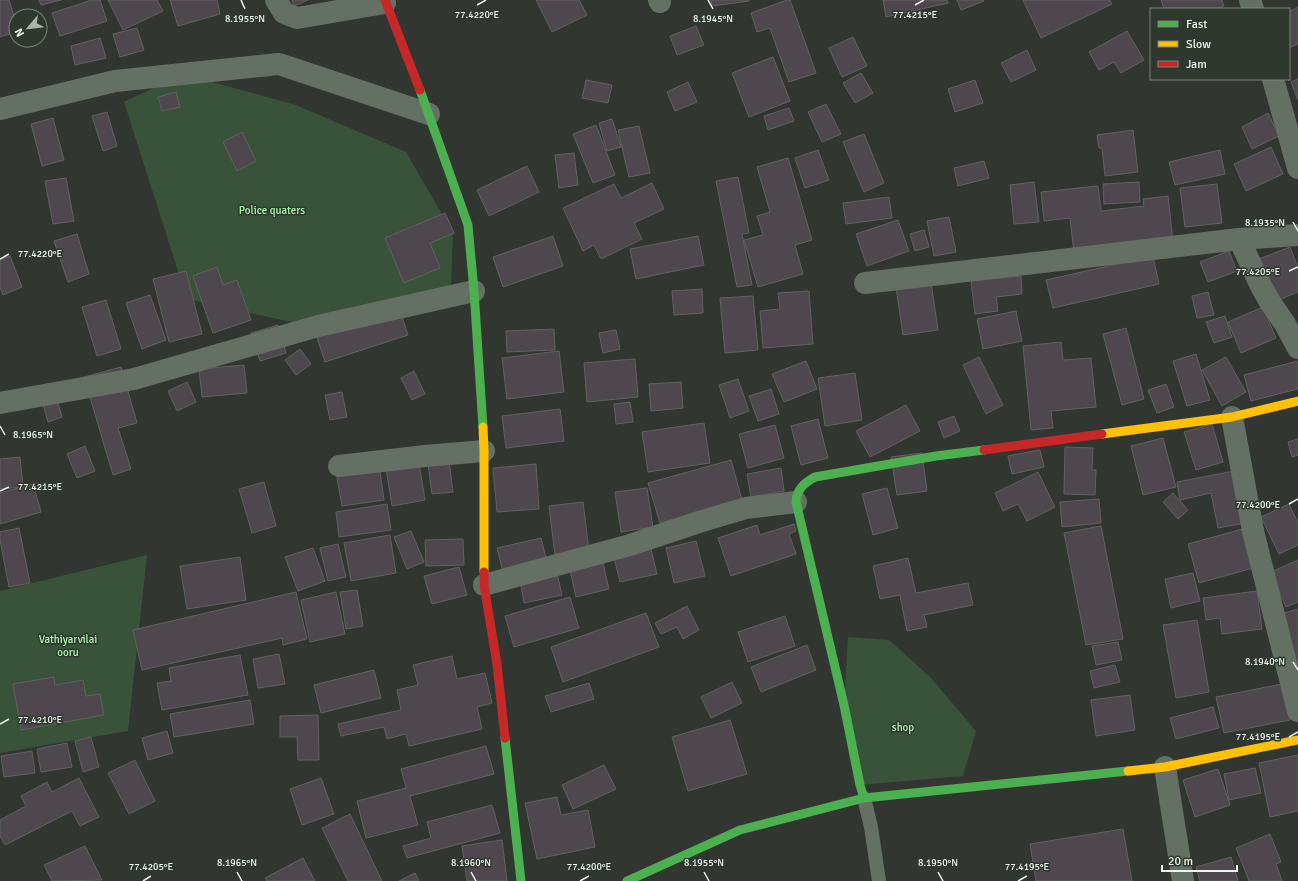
<svg xmlns="http://www.w3.org/2000/svg" width="1298" height="881" font-family="Signika,sans-serif">
<style>
.green{fill:#385339}
.building{fill:#4e474d;stroke:#616160}
.lines{fill:none;stroke-linecap:round;stroke-linejoin:round}
.lane{stroke:#647064;stroke-width:14}
.street{stroke:#647064;stroke-width:22}
.fast{stroke:#4caf50;stroke-width:9}
.slow{stroke:#ffc107;stroke-width:9}
.jam{stroke:#c62828;stroke-width:9}
.ticks{fill:none;stroke:#eff5ef;stroke-width:1.5}
.labels{text-anchor:middle;dominant-baseline:central;stroke-width:3;stroke-linejoin:round;paint-order:stroke}
.park-label{font-size:11px;fill:#acf8ac;stroke:#2f382f}
.ticks-label{font-size:10px;text-anchor:middle;fill:#eff5ef;stroke:#2f382f;stroke-width:3;stroke-linejoin:round;paint-order:stroke}
</style>
<rect width="100%" height="100%" fill="#313631"/>
<path class="green" d="M183,74L296,105L406,152L453,233L451,289L300,324L187,299L124,102Z
M147,555L128,731L0,753V591Z
M848,637L889,640L931,678L976,731L963,776L860,785L844,705Z"/>
<path class="building" d="M0,0H9L16,22V32L0,37Z
M39,0H61L41,5Z
M92,0H100L107,21L60,36L52,13Z
M108,0H157L163,11L123,30Z
M170,0H217L220,14L178,26Z
M292,0H308L294,6Z
M536,0H579L587,15L552,32Z
M711,0H749V1L712,6Z
M787,0H790L816,73L789,82L770,28L757,32L751,13Z
M883,0H947L948,3L886,17Z
M957,0H983L984,1L961,10Z
M1023,0H1110L1112,4L1041,38Z
M1161,0H1222L1224,6L1215,9H1164Z
M1298,7V44L1289,48V12Z
M696,26L704,45L677,55L670,36Z
M137,28L144,50L120,57L113,34Z
M1127,31L1144,60L1121,73L1114,62L1099,70L1089,52Z
M853,37L867,66L842,77L829,48Z
M100,38L106,58L75,65L71,46Z
M1027,50L1036,70L1011,82L1001,63Z
M773,57L790,101L749,117L732,73Z
M861,73L873,93L855,103L843,83Z
M1298,79V100L1291,82Z
M586,80L612,85L608,103L582,98Z
M975,80L983,103L955,112L948,89Z
M688,82L697,102L675,111L667,92Z
M176,92L180,107L162,111L158,97Z
M826,104L841,134L822,142L808,112Z
M789,108L794,121L768,130L764,116Z
M107,112L117,146L103,151L92,116Z
M1268,113L1279,136L1252,149L1242,127Z
M53,118L64,160L42,166L31,124Z
M612,119L621,147L607,151L599,123Z
M596,125L615,175L593,183L573,134Z
M639,126L650,173L629,177L618,130Z
M1133,130L1138,172L1105,176L1102,148H1099L1097,135Z
M242,132L256,161L237,171L223,142Z
M864,134L884,183L864,192L843,142Z
M1271,147L1283,174L1246,191L1234,164Z
M818,150L829,180L805,188L795,158Z
M1220,150L1225,174L1175,185L1169,162Z
M574,153L578,185L559,188L555,155Z
M788,158L812,240L795,245L803,274L758,287L744,240L763,235L757,216L770,212L757,167Z
M984,161L989,178L958,186L954,168Z
M527,166L539,192L489,216L477,190Z
M738,177L749,233L742,234L752,285L737,287L716,181Z
M66,178L74,221L53,224L45,181Z
M1034,182L1039,222L1014,224L1010,185Z
M1139,182L1140,202L1104,204L1103,184Z
M652,183L664,209L634,223L642,239L601,259L594,245L583,251L563,208L614,184L621,198Z
M1217,184L1222,223L1185,227L1180,188Z
M1098,186L1101,211L1144,206L1143,199L1168,196L1173,241L1074,253L1070,218L1044,221L1041,192Z
M889,197L892,218L846,224L843,203Z
M445,213L454,233L430,243L440,268L404,283L385,238Z
M949,217L956,252L934,256L927,221Z
M898,220L909,251L867,266L856,234Z
M924,230L929,247L915,251L910,234Z
M77,234L89,274L68,282L54,241Z
M553,236L563,266L503,287L493,257Z
M698,236L704,265L636,279L630,249Z
M1290,247L1298,268V292L1276,301L1259,259Z
M1229,251L1237,271L1208,282L1200,262Z
M10,256L22,287L3,295L0,287V260Z
M1153,256L1159,284L1053,308L1046,280Z
M217,267L223,285L237,280L251,320L213,333L193,276Z
M186,271L202,334L169,342L153,279Z
M1021,276L1022,294L996,297L998,311L975,314L971,281Z
M931,282L938,330L903,335L896,287Z
M702,289L703,313L674,315L672,291Z
M809,291L813,344L763,348L760,311L780,309L778,293Z
M1208,292L1214,315L1197,318L1192,296Z
M150,295L166,340L142,349L126,303Z
M753,296L758,350L725,353L720,298Z
M396,298L408,335L325,362L313,325Z
M106,300L121,349L97,356L82,307Z
M1263,307L1276,338L1241,353L1228,322Z
M1016,311L1022,341L983,349L977,319Z
M1225,316L1232,337L1214,343L1206,322Z
M278,325L286,353L260,361L251,333Z
M1126,328L1144,399L1122,405L1103,334Z
M554,329L555,350L507,352L506,331Z
M616,330L620,349L603,353L599,333Z
M1061,342L1063,360L1091,358L1096,407L1051,411L1053,428L1031,430L1023,346Z
M300,349L311,364L296,375L285,360Z
M559,351L564,392L507,399L502,358Z
M1196,354L1210,400L1187,406L1173,361Z
M979,357L1003,405L986,414L963,365Z
M1226,357L1246,392L1222,406L1202,370Z
M635,359L638,397L587,402L584,363Z
M806,361L817,389L784,402L772,374Z
M1298,361V389L1251,401L1244,375Z
M244,365L247,393L202,397L199,369Z
M121,367L137,423L118,428L131,469L113,475L84,377Z
M414,371L425,394L412,400L401,378Z
M855,373L862,420L825,426L818,378Z
M738,379L749,411L730,418L719,385Z
M187,382L196,402L177,411L168,391Z
M681,382L683,408L651,411L649,384Z
M52,383L62,417L48,422L38,387Z
M1166,384L1174,407L1157,413L1148,390Z
M771,389L779,414L758,421L749,396Z
M342,392L347,417L330,420L325,395Z
M630,402L633,422L616,424L614,404Z
M906,405L920,431L870,457L856,431Z
M560,409L564,441L506,448L502,416Z
M954,416L960,431L944,438L938,422Z
M818,419L828,458L801,465L791,426Z
M704,423L710,463L648,472L642,432Z
M1212,424L1223,462L1196,470L1184,432Z
M775,425L784,458L748,468L739,434Z
M1163,438L1176,487L1143,495L1131,446Z
M1298,439V455L1292,457L1288,442Z
M85,446L95,471L77,478L67,454Z
M1065,447L1093,448L1092,470H1096L1095,495L1064,494Z
M1040,450L1044,467L1012,474L1008,456Z
M922,453L927,491L897,495L891,457Z
M20,457L23,487L0,489V459Z
M731,460L742,500L660,523L648,483Z
M449,461L453,492L432,494L428,464Z
M419,463L425,500L392,506L386,468Z
M536,464L539,509L497,512L493,468Z
M379,465L384,500L342,506L336,472Z
M781,468L784,491L751,497L747,474Z
M1234,471L1245,523L1218,528L1211,493L1180,500L1177,482Z
M1038,472L1055,507L1027,521L1018,504L1003,511L995,493Z
M264,482L276,526L252,533L239,489Z
M33,484L41,512L0,524V493Z
M647,488L653,527L621,532L615,492Z
M887,488L898,528L873,535L862,494Z
M1173,493L1188,510L1178,519L1163,502Z
M1099,499L1101,523L1062,527L1060,502Z
M583,502L589,551L555,555L549,506Z
M387,504L391,530L339,537L336,512Z
M1289,504L1298,523V545L1279,554L1261,517Z
M794,524L796,531L789,534L796,554L731,576L718,538L757,525L760,535Z
M1101,526L1123,639L1086,645L1064,533Z
M19,528L30,583L9,587L0,540V532Z
M1246,528L1257,567L1199,583L1188,544Z
M411,531L424,562L407,569L394,537Z
M390,535L396,573L351,581L344,543Z
M541,538L547,562L503,572L497,548Z
M463,539L464,565L426,566L425,540Z
M696,541L705,576L674,583L666,548Z
M338,544L346,577L328,581L320,548Z
M650,545L657,574L620,582L613,554Z
M313,548L325,581L298,591L285,557Z
M240,557L246,600L187,609L180,566Z
M908,558L916,593L968,583L973,605L924,615L927,627L907,631L900,595L880,599L873,566Z
M1298,560V602L1286,607L1271,572Z
M603,563L609,589L576,597L570,570Z
M459,567L467,595L432,604L424,576Z
M557,573L562,595L524,603L520,580Z
M1193,573L1200,601L1171,608L1165,579Z
M357,590L363,626L346,629L340,592Z
M1257,591L1262,629L1222,634L1220,618L1206,620L1203,598Z
M296,592L307,639L283,645L282,638L142,670L133,630Z
M336,592L345,634L310,642L301,600Z
M570,597L579,628L514,647L505,616Z
M687,606L699,630L683,639L677,627L661,634L655,623Z
M1298,609V667L1281,614Z
M646,613L659,647L563,682L551,647Z
M785,616L795,646L748,662L738,632Z
M1197,620L1209,692L1176,698L1163,625Z
M1118,642L1122,660L1096,665L1092,646Z
M807,645L816,670L761,692L751,667Z
M279,654L285,684L258,688L253,659Z
M240,655L248,695L162,710L157,683L171,681L169,668Z
M452,656L457,679L485,673L492,703L477,707L482,729L409,746L406,734L387,739L384,727L341,736L338,724L401,710L397,690L418,685L413,665Z
M1115,665L1120,682L1094,688L1090,671Z
M374,670L381,698L321,713L314,685Z
M54,677L55,685L83,680L86,696L100,694L104,715L21,730L13,684Z
M732,682L742,703L711,718L701,697Z
M589,683L594,699L551,712L545,696Z
M1282,684L1290,720L1224,733L1216,697Z
M1130,695L1135,730L1096,736L1091,700Z
M250,700L254,724L174,737L170,714Z
M1213,707L1219,728L1176,739L1170,718Z
M318,715L319,760H298L297,737H280V716Z
M730,720L747,774L688,791L672,737Z
M167,731L173,753L148,760L142,738Z
M91,737L99,767L83,772L75,741Z
M67,743L72,767L41,772L37,749Z
M486,746L494,774L410,796L418,825L366,838L357,801L406,788L401,769Z
M32,751L35,773L4,777L1,756Z
M1298,755V811L1270,817L1259,763Z
M135,760L155,801L129,814L108,773Z
M604,765L616,789L573,809L562,785Z
M1255,768L1261,793L1229,800L1224,774Z
M1218,769L1230,805L1195,817L1183,780Z
M79,778L99,817L80,826L72,811L5,845L0,836V820L26,806L21,796L47,782L52,792Z
M321,778L334,814L302,825L290,789Z
M557,797L561,815L588,810L595,847L537,859L525,803Z
M492,805L500,833L407,858L403,846L431,838L427,822Z
M350,814L382,881H348L322,828Z
M1123,829L1132,881H1036L1030,844Z
M1270,834L1281,862L1276,864L1282,881H1249L1236,848Z
M502,840L507,881H467L462,846Z
M85,846L102,880L52,881L44,865Z
M1231,857L1238,881H1200L1196,867Z
M303,858L315,881H267L265,878Z
M415,873L419,881H399Z"/>
<g class="lines">
<path class="lane" d="M864,798L871,827L879,881"/>
<path class="street" d="M276,0L284,13L297,18L385,3
M659,0L660,2
M1250,0L1253,9
M1273,79L1298,168
M0,109L115,81L279,64L429,114
M1239,239L1261,286L1270,302L1285,324L1298,348
M865,283L1239,239L1298,235
M0,403L134,379L318,326L474,291
M1232,417L1253,531L1298,711
M339,466L425,456L484,451
M484,585L630,545L699,522L746,508L796,502
M1165,767L1183,881"/>
<path class="fast" d="M420,90L468,225L474,291L483,427
M505,738L521,881
M864,798L860,785L844,705L796,502C797,489 804,483 815,477L936,456L984,450
M627,881L740,830L864,798L1128,771"/>
<path class="slow" d="M483,427L484,451V572
M1102,434L1232,417L1298,401
M1128,771L1165,767L1298,740"/>
<path class="jam" d="M385,0L420,90
M984,450L1102,434
M484,572V585L497,664L505,738"/>
</g>
<path class="ticks" d="M241,0L245,9M708,0L713,9M477,5L486,0M915,5L924,0M1293,222L1298,231M0,259L9,254M1289,271L1298,267M0,426L5,435M0,491L9,487M1289,504L1298,499M1293,662L1298,670M0,724L9,719M1289,737L1298,732M237,872L242,881M471,872L476,881M704,872L709,881M938,872L943,881M143,881L151,876M580,881L589,876M1018,881L1027,876"/>
<g class="labels">
<g class="park-label">
<text x="272" y="210">Police quaters</text>
<text x="68" y="639">Vathiyarvilai<tspan x="68" dy="13">ooru</tspan></text>
<text x="903" y="727">shop</text>
</g>
</g>
<g class="ticks-label">
<text x="477" y="18">77.4220°E</text>
<text x="915" y="18">77.4215°E</text>
<text x="245" y="22">8.1955°N</text>
<text x="713" y="22">8.1945°N</text>
<text x="1265" y="226">8.1935°N</text>
<text x="40" y="257">77.4220°E</text>
<text x="1258" y="275">77.4205°E</text>
<text x="33" y="438">8.1965°N</text>
<text x="40" y="490">77.4215°E</text>
<text x="1258" y="508">77.4200°E</text>
<text x="1265" y="665">8.1940°N</text>
<text x="40" y="723">77.4210°E</text>
<text x="1258" y="740">77.4195°E</text>
<text x="237" y="866">8.1965°N</text>
<text x="471" y="866">8.1960°N</text>
<text x="704" y="866">8.1955°N</text>
<text x="938" y="866">8.1950°N</text>
<text x="151" y="870">77.4205°E</text>
<text x="589" y="870">77.4200°E</text>
<text x="1027" y="870">77.4195°E</text>
</g>
<rect x="1150" y="8" width="140" height="72" fill="#2f382f" stroke="#7c847c"/>
<rect x="1158" y="21" width="20" height="6" fill="#4caf50" stroke="#7c847c"/>
<text x="1186" y="28" font-size="12" fill="#eff5ef">Fast</text>
<rect x="1158" y="41" width="20" height="6" fill="#ffc107" stroke="#7c847c"/>
<text x="1186" y="48" font-size="12" fill="#eff5ef">Slow</text>
<rect x="1158" y="61" width="20" height="6" fill="#c62828" stroke="#7c847c"/>
<text x="1186" y="68" font-size="12" fill="#eff5ef">Jam</text>
<g transform="translate(28 28) rotate(242)"><circle r="19" fill="#2f382f" stroke="#7c847c"/>
<path d="M0-3L7 15L0 10L-7 15Z" fill="#acb2ac"/>
<text y="-6" font-size="11" font-weight="bold" text-anchor="middle" fill="#eff5ef">N</text>
</g>
<path d="M1162 865v6h75v-6" fill="none" stroke="#eff5ef" stroke-width="2"/>
<text x="1168" y="865" font-size="12" fill="#eff5ef" stroke="#2f382f" stroke-width="3" paint-order="stroke">20 m</text>
</svg>
